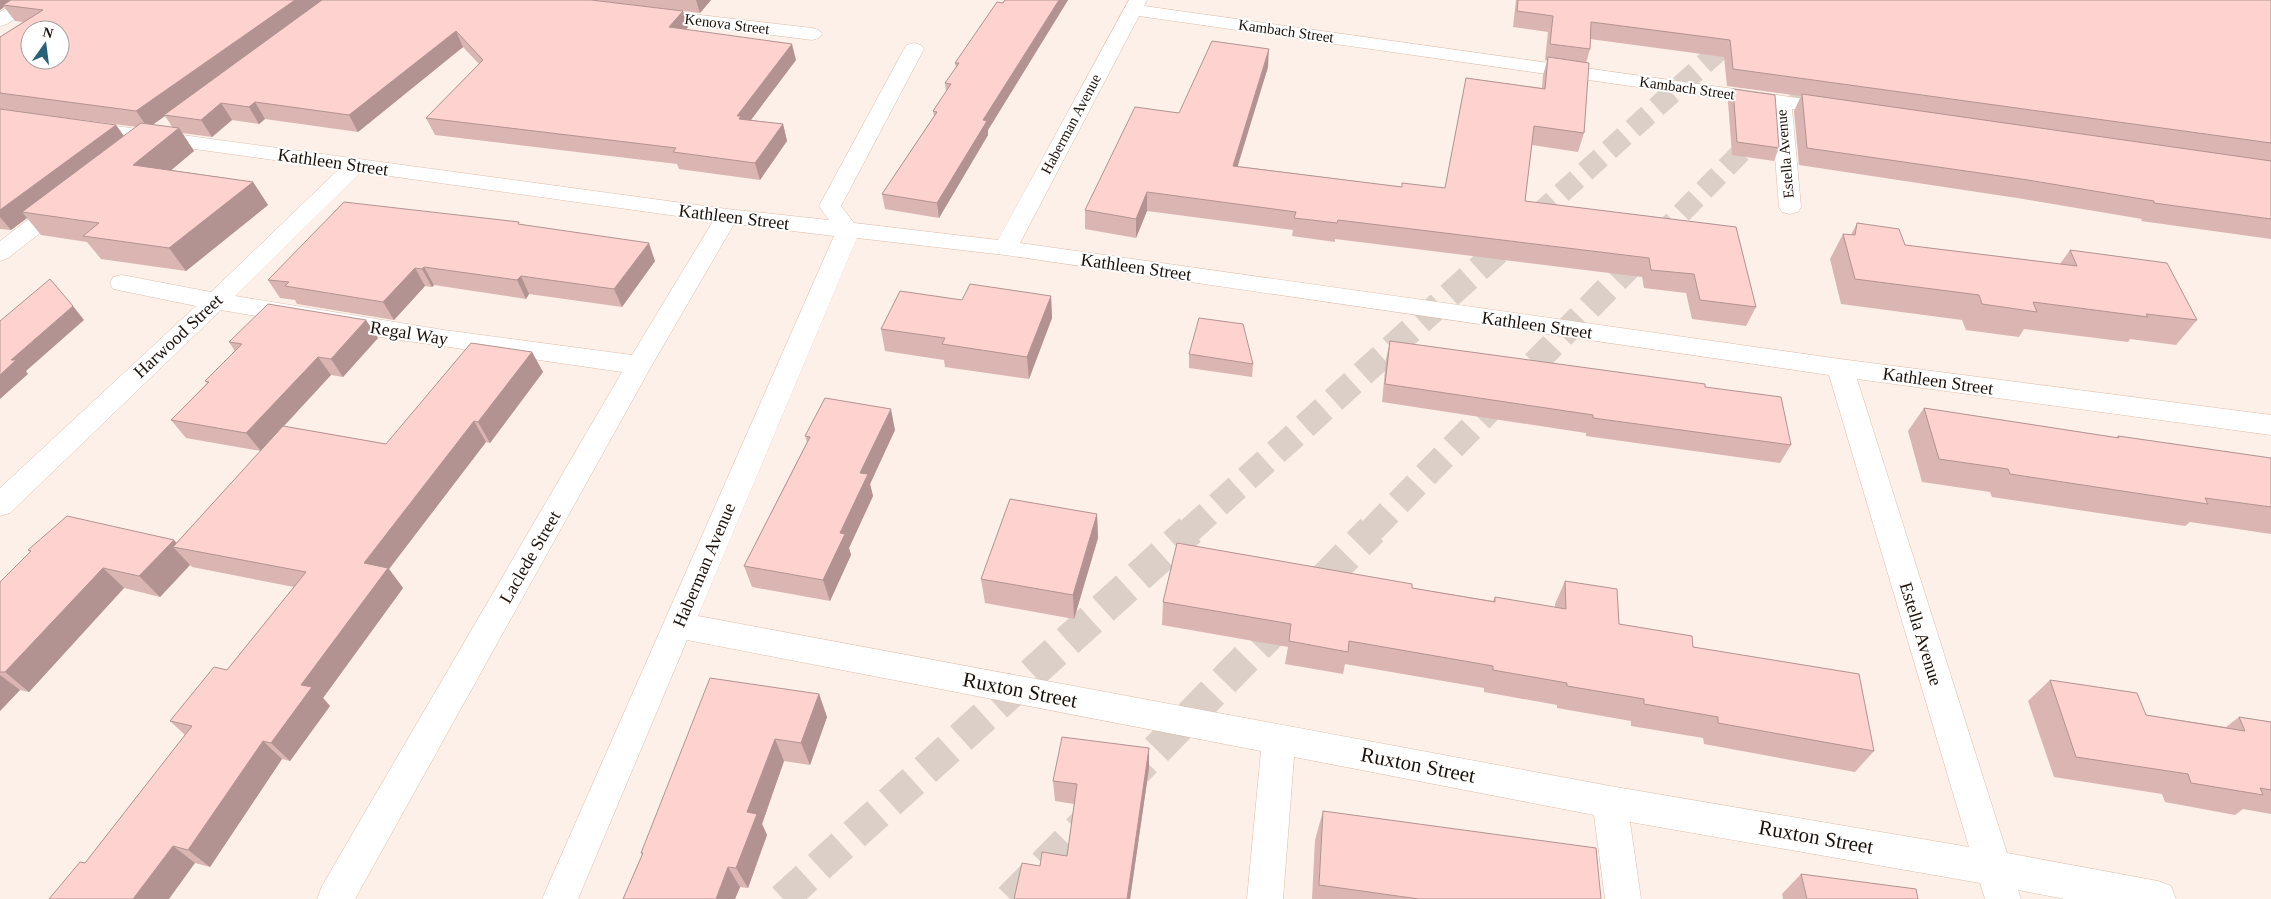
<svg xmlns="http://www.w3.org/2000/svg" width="2271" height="899" font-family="Georgia,serif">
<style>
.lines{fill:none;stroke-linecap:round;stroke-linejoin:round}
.highway-tunnel-far2{stroke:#dbcfc7;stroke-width:21;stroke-dasharray:21 11;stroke-linecap:butt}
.highway-tunnel-far1{stroke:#dbcfc7;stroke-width:26;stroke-dasharray:26 13;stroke-linecap:butt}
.highway-tunnel{stroke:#dbcfc7;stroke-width:32;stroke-dasharray:32 16;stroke-linecap:butt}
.minor-casing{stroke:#ddbdaa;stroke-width:1}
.minor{fill:#fff;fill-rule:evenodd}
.wall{fill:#dab5b2;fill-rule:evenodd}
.shaded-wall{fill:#b29391}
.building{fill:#fed2cf;stroke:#b29391;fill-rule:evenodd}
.labels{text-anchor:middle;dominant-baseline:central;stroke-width:4;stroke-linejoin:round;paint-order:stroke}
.far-street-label{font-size:15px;fill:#1d120b;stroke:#fff}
.street-label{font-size:18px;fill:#1d120b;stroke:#fff}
.near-street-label{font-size:21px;fill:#1d120b;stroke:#fff}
</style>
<rect width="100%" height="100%" fill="#fdf0e8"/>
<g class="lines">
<path class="highway-tunnel-far2" d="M1514,236L1775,0
M1659,236L1822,70"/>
<path class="highway-tunnel-far1" d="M1189,531L1516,235
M1371,531L1660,235"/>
<path class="highway-tunnel" d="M1123,784L1372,530
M783,899L1190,530
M1010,899L1095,813"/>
<g class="minor-casing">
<path id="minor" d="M19,0H41L39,4L7,24L0,26V12Z
M1129,0H1147L1144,6L1834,103L1841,105L1844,109L1841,113L1834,115L1792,109L1801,207L1798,212L1790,214L1782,212L1779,207L1771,106L1139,16L1020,243L1840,359L2271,415V435L1857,379L2007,853L2158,881L2171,886L2176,899H2065L2018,890L2021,899H1985L1980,883L1630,822L1641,899H1605L1594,815L1294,757L1283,899H1247L1261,751L687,640L578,899H542L834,236L734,224L652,365L355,899H317L322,886L622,372L380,337L221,310L10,513L0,516V488L196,306L113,289L110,283L113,277L122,275L211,292L339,169L86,134L79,132L75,128L79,124L86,122L727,209L829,220L819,206L904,49L907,45L914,43L921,45L924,49L841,206L854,223L998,240ZM361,172L713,221L632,355L444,330L235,296ZM857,238L1005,255L1829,375L1969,847L1610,786L698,616Z
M649,9L812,28L819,30L822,34L819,38L812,40L642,19L640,15L642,11Z
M64,196L72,198L75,203L72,208L8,258L0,261V241L56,198Z"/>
</g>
<use href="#minor" class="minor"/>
</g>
<path class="wall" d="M0,0H711L700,13L683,11L688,27L686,29L796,60L751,120L783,124L787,141L760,180L679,169L677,164L435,135L426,118L479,64L463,47L358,132L265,119L259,124L232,120L212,137L182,133L194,151L171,170L253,182L268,205L186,271L101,259L87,242L41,235L27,218L11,230L0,229V37L23,22L15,21L4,7L0,10ZM6,110L137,127L124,136L116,125ZM165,116L173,128L152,125Z
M1005,0H1068L988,130V135L939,218L885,209L882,194L934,116L933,111L946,92L945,83L956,68L955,63Z
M1516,0H2271V239L2141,221L2142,219L2017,198L1799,165L1794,111L1801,96L1727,86L1724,57L1590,39V49L1586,63L1584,133L1578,152L1532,145L1525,201L1736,227L1756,307L1746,326L1692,319L1686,293L1644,288L1642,277L1335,239V242L1292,236L1293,230L1147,211L1136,238L1085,229V210L1179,113L1268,67L1237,166L1401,187L1445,188L1466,78L1542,88L1543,75L1547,61L1545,60L1548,32L1513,27Z
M1733,89L1779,148L1774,161L1732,155L1728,102Z
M1857,223L1905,245L2060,264L2070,250L2197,320L2176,345L2130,339L2128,342L2024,329L2019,337L1966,330L1962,320L1841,304L1830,259L1843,234L1851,235Z
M520,224L655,261L622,307L529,294L526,299L434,285L432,287L425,286L394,320L297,304L295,300L280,298L268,280Z
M1051,296L1052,318L1029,379L945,367L944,360L885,351L881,329L962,300Z
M378,338L343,377L331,375L283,426L386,444L532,352L543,372L490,443L486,442L389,569L403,588L323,698L330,706L290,761L282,759L210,867L195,863H85L185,735L170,721L227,670L294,587L192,567L190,565L160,597L124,588L29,692L20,690L0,711V582L30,552L28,550L174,540L176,543L261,451L186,438L171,420L207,383L205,381L235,351L229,342Z
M1390,341L1705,387L1791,445L1780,463L1586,436V433L1382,402L1386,359Z
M1189,354L1253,364L1252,377L1189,368Z
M1924,408L2116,438L2118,436L2271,458V534L2190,522L2185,526L1992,497L1990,492L1922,482L1908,431Z
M895,430L870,484L873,496L849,548L851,555L830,601L752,587L744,566L807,442L805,436Z
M1097,514L1098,538L1074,619L985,603L981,579Z
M1565,581L1619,624L1693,647L1874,751L1855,772L1704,744L1703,738L1631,726V721L1557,708V705L1484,692V688L1345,664L1343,674L1285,664L1288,647L1162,625L1163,602L1412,588L1493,601L1495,597L1555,608V604Z
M2050,680L2146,715L2226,727L2239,717L2271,722V814L2243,809L2235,815L2165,802L2162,794L2054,777L2028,701Z
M819,694L827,717L810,765L784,761L762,824L767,835L748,888L740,887L735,899H623L642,855L641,853Z
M1149,748V768L1130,899L1040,866L1067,856L1074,804L1055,801L1053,781Z
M1323,811L1601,899H1312L1315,840Z
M1801,874L1918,899H1783L1782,894Z"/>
<path class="shaded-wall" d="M0,0H15L3,5L4,7L0,10Z
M295,0H326L164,115L165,116L148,128L136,111Z
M696,0H711L700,13Z
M1059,0H1068L988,130V135L939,218L937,203L983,120Z
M683,11L688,27L674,44L669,27Z
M456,31L463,47L358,132L349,115Z
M792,44L796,60L744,129L737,116Z
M1269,49L1268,67L1232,185L1233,166Z
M255,102L265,119L259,124L249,107Z
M221,103L232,120L212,137L201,120Z
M783,124L787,141L760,180L755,163Z
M116,125L128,142L22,212L27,218L11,230L0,217V210Z
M179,128L194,151L150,188L133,165Z
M253,182L268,205L186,271L169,248Z
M1147,192V211L1136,238V219Z
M649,243L655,261L622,307L614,289Z
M424,267L434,285L432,287L422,269Z
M415,268L425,286L394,320L383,302Z
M521,276L529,294L526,299L517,280Z
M1051,296L1052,318L1029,379L1027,357Z
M73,306L84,320L26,371L28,374L0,399V375L11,360Z
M366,320L378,338L343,377L331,359Z
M532,352L543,372L490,443L478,422Z
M318,357L331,375L261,451L246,433Z
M891,409L895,430L870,484L873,496L849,548L851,555L830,601L823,580L840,533L860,473Z
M474,421L486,442L389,569L403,588L323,698L330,706L290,761L271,743L364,563Z
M1097,514L1098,538L1074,619L1073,595Z
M174,540L181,548L173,547L190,565L160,597L139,576Z
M103,568L124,588L29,692L5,672Z
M0,675L20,690L0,711Z
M819,694L827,717L810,765L801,743Z
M775,739L784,761L762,824L767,835L748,888L736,868L747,812Z
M263,741L282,759L210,867L188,850Z
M1149,748V768L1130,899H1127Z
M173,846L195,863L169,899H133Z
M728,867L740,887L735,899H716Z"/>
<path class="building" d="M11,0H295L136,111L0,93V37L43,10L3,5ZM30,30H60V60H30Z
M322,0H591L683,11L669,27L792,44L737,116H741L739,119L783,124L755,163L673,152L676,148L426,118L483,60L456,31L349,115L255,102L249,107L221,103L201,120L164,115Z
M1005,0H1059L983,120L987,121L937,203L882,194L937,112L933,111L951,84L945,83L959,63H955L997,2L1003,3Z
M1518,0H2271V143L1733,69L1730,40L1591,22L1590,49L1550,44L1553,16L1517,11Z
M1212,41L1269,49L1233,166L1402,187V183L1445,188L1466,78L1545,89L1548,57L1589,63L1584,133L1534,126L1525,201L1736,227L1756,307L1700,300L1694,274L1651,270L1649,258L1338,220L1337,223L1294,218L1296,212L1147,192L1136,219L1085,210L1135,107L1179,113Z
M1733,89L1775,95L1779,148L1737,142Z
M1802,94L2271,161V219L2154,203V201L2028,180L1807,148Z
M0,109L116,125L0,210Z
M141,123L179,128L133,165L253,182L169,248L83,236L99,223L22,212Z
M344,202L519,222L518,224L649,243L614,289L521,276L517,280L424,267L422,269L415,268L383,302L285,286L289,282L268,280Z
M1857,223L1899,229L1905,245L2077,266L2070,250L2167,263L2197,320L2146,314L2148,317L2033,302L2037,312L1982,304L1979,295L1855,279L1843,234L1855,235Z
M50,279L73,306L11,360H16L0,375V321Z
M970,284L1051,296L1027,357L942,344L945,338L881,329L900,291L962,300Z
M268,304L366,320L331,359L318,357L246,433L171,420L209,382L205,381L242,344L229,342Z
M1199,318L1243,324L1253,364L1189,354Z
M1390,341L1705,384V387L1781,397L1791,445L1593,418V415L1385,384Z
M471,343L532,352L478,422L474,421L364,563L388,568L301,685L312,687L271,743L263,741L188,850L173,846L133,899H49L80,862L85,863L192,726L170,721L214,667L227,670L306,572L173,547L283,426L386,444Z
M825,398L891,409L860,473L868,474L840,533L845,534L823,580L744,566L810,437L805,436Z
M1924,408L2119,438L2118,436L2271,458V507L2205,498L2208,504L2010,474L2008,469L1939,459Z
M1010,499L1097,514L1073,595L981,579Z
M67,516L174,540L139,576L103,568L5,672H0V582L31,551L28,550Z
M1177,543L1412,584V588L1495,602V597L1566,609L1565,581L1617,589L1619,624L1692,636L1693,647L1859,674L1874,751L1718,723V717L1644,704V699L1567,686V683L1493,670V666L1349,641L1348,652L1289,641L1291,624L1163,602Z
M710,678L819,694L801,743L775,739L747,812L757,814L736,868L728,867L716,899H623L643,853H641Z
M2050,680L2137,693L2146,715L2245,731L2239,717L2271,722V790L2260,788L2263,795L2191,783L2188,774L2076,757Z
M1062,737L1149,748L1127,899H1014L1022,863L1040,866L1042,852L1067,856L1077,784L1053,781Z
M1323,811L1596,848L1601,899H1419L1319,885Z
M1801,874L1916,889L1918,899H1807Z"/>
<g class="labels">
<g class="far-street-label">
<text transform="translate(727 24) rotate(7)">Kenova Street</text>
<text transform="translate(1286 31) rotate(8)">Kambach Street</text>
<text transform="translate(1687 88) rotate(8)">Kambach Street</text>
<text transform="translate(1071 124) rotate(-62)">Haberman Avenue</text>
<text transform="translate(1785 154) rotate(-95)">Estella Avenue</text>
</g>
<g class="street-label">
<text transform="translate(333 162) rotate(8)">Kathleen Street</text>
<text transform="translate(734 217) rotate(7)">Kathleen Street</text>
<text transform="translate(1136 267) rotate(8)">Kathleen Street</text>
<text transform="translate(1537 325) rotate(8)">Kathleen Street</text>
<text transform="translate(409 333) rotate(9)">Regal Way</text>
<text transform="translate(178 336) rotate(-43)">Harwood Street</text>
<text transform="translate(1938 381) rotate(8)">Kathleen Street</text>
<text transform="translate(530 557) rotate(-60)">Laclede Street</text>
<text transform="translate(704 565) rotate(-67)">Haberman Avenue</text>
<text transform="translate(1921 634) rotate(73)">Estella Avenue</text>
</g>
<g class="near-street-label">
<text transform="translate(1020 690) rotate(11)">Ruxton Street</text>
<text transform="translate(1418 765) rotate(11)">Ruxton Street</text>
<text transform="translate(1816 837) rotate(10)">Ruxton Street</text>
</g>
</g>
<g transform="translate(45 45) rotate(14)"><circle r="24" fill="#ffffff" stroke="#a5a09d"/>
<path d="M0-4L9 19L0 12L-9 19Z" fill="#27617a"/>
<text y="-8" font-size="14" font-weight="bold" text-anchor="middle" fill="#1d120b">N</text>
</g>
</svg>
